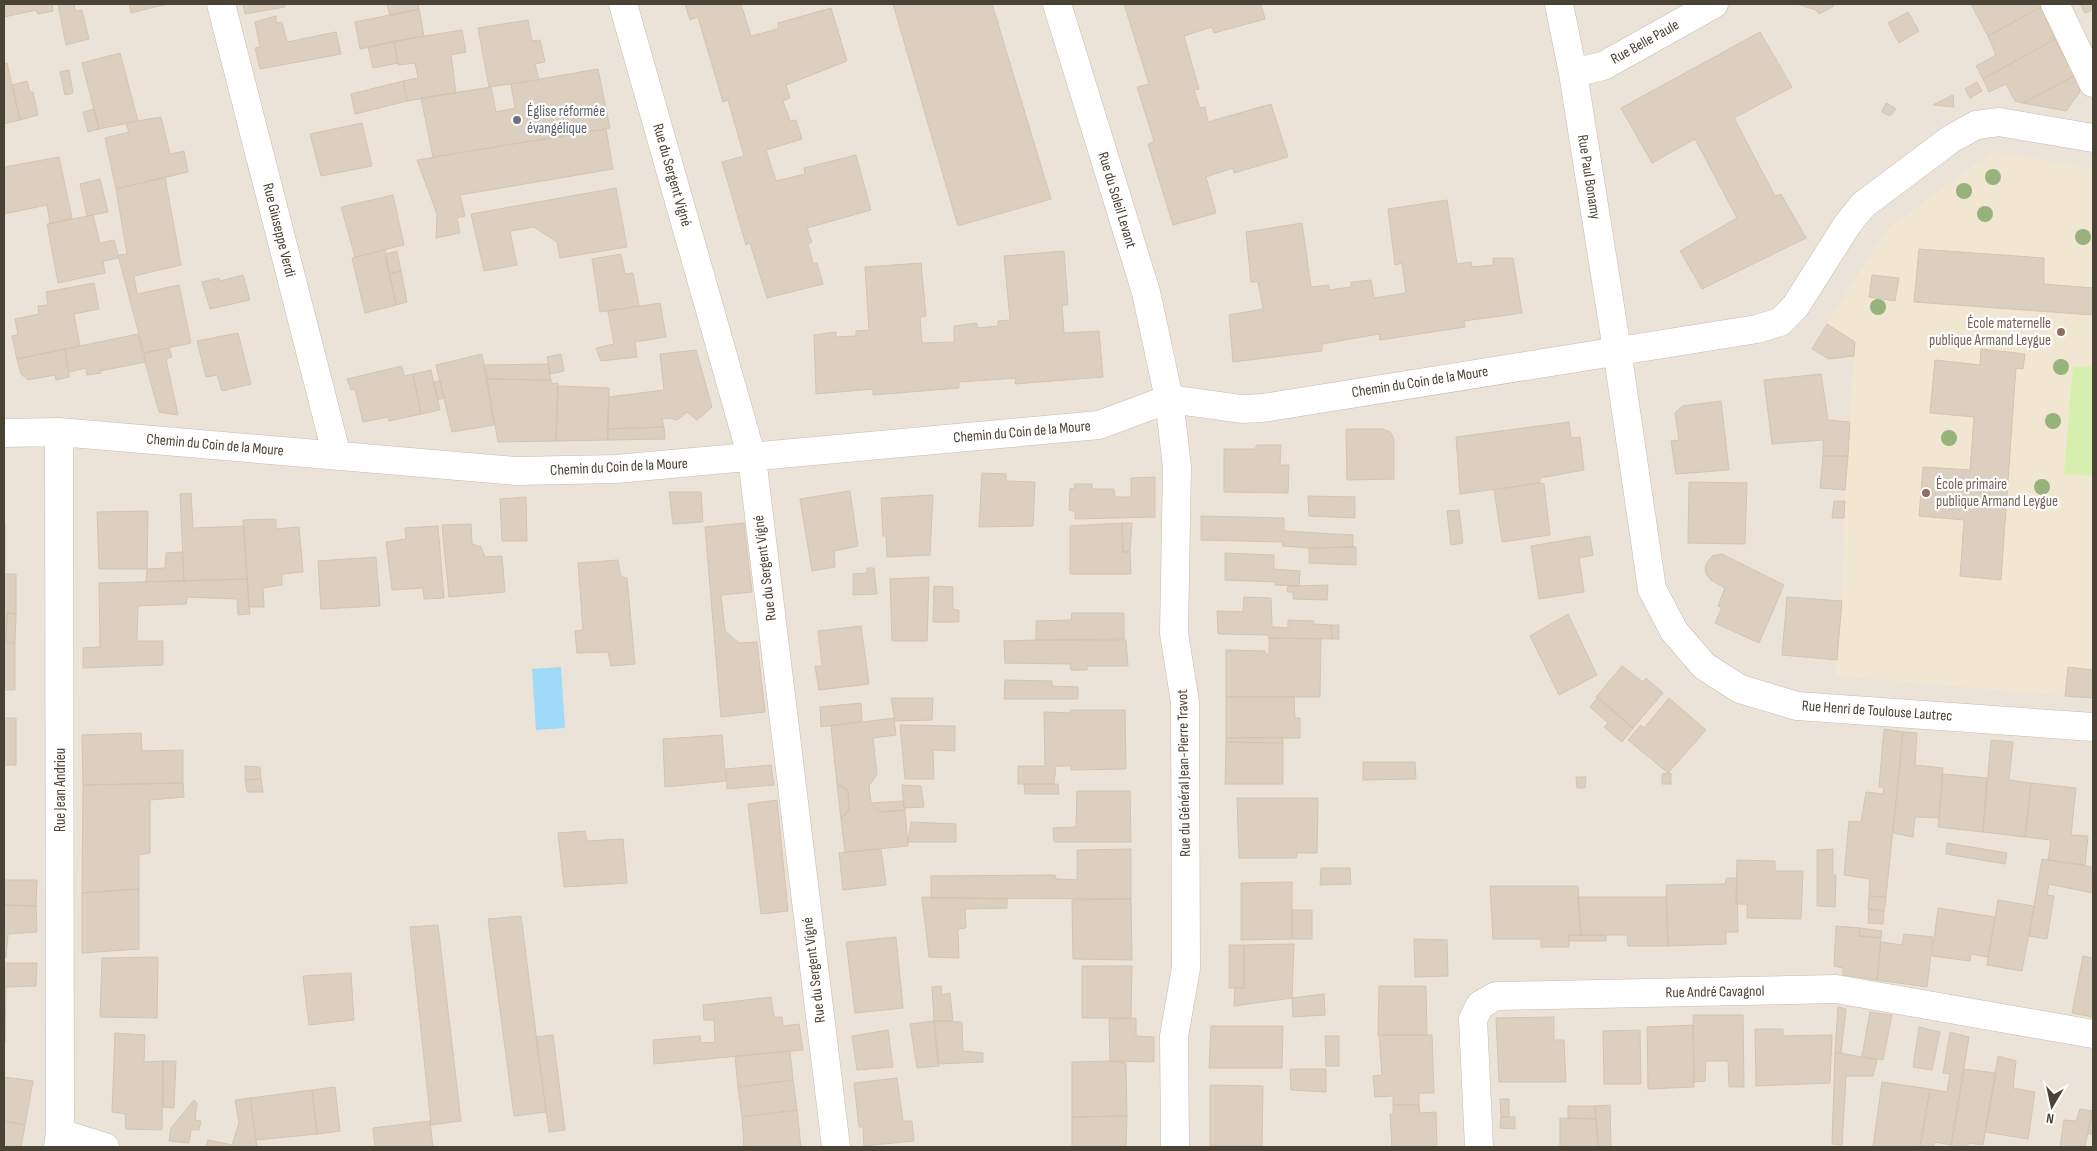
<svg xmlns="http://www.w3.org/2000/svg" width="2097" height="1151" font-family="'Sofia Sans Condensed',sans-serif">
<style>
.residential{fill:#ebe3d7}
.education{fill:#f1e6d2}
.green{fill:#d6efae}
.water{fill:#a0daf9}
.building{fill:#dccfc0;stroke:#d5c4af}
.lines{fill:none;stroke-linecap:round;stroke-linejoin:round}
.minor-casing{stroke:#c6bcad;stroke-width:29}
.minor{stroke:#fff;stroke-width:28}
.tree{fill:#98b27b}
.worship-dot{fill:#6b7280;stroke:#fff;stroke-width:2}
.education-dot{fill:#8d6e63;stroke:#fff;stroke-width:2}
.labels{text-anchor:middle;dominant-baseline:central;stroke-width:4.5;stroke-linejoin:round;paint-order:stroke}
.street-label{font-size:15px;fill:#4b4236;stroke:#fff}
.worship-label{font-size:15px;fill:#5b616d;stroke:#fff;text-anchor:start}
.education-label{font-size:15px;fill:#785e54;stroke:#fff;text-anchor:end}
</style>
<rect width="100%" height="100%" fill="#f6f1e9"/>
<path class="residential" d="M4,4H2093V1147H4Z"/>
<path class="education" d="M1993,151L2093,169V698L1835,676L1842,601L1845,490L1855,342L1827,324L1886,230Z"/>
<path class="green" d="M2073,366L2093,367V476L2064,474Z"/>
<path class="water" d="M561,667L565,728L536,730L532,669Z"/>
<path class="building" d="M4,4H52L53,11L38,14L36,10L4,17Z
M58,4H74L75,11L82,10L89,39L66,45Z
M129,4H167L131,13Z
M243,4H284L285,7L245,14Z
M387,4H418L419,9L390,16Z
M685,4H741L751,36L778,29V23L831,8L847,61L786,85L790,98L783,101L790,121L796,120L802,139L766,150L776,181L805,174L804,168L856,155L871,210L807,228L812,242L808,244L813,263H817L823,284L767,298L750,243L746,245L722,162L744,156L728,100L723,102L698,17L690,20Z
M893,4H992L1051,199L958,226Z
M1124,4H1261L1265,19L1214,33L1212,27L1184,36L1199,89L1194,90L1200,108L1205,107L1208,122L1271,104L1288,157L1234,173L1233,168L1206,177L1216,213L1173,225L1148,144L1154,141L1137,87L1149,84Z
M1797,4H1832L1834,6L1819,14L1816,10Z
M1971,4H2039L2041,7L1988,36Z
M2080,4H2093V10L2085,13Z
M2041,7L2055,39L1983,79L1976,66L1996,55L1988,36Z
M419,9L424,36L360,49L355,22Z
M1908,12L1919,31L1899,43L1888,23Z
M276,16V23L282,22L287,42L336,32L341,54L260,69L255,48L260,47L255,22Z
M528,20L532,41L540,40L545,62L535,64L539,80L489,87L478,28Z
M462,30L466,52L451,55L456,93L407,101L403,81L418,78L415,63L398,65L394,41Z
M1760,32L1792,87L1734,118L1775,196L1781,194L1806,238L1702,289L1680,251L1737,218L1695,139L1652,163L1621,108Z
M2055,39L2074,76L2023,103L2015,101L2006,84L1989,92L1983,79Z
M394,41L398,63L373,68L368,47Z
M120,53L138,121L99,129L82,63Z
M7,63L20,120L4,124V64Z
M598,69L610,128L433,157L421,98L491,87L496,112L515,108L511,84Z
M69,70L73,93L65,95L60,72Z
M2074,76L2078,81L2080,92L2066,111L2023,103Z
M27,81L30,92H33L38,115L20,120L12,85Z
M403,81L407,101L355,114L351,94Z
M1977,82L1982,91L1970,98L1965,89Z
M1953,95L1954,107L1933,105Z
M1886,103L1896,109L1890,116L1882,112Z
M94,109L99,129L88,132L83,112Z
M161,117L170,154L184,151L188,172L116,189L105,138L129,132L126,123Z
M362,123L372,166L321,176L310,134Z
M606,129L613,169L460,195L465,216L457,218L460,233L436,238L437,214L417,160Z
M59,157L72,218L50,224L47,205L4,214V167Z
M165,177L181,265L134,276L137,294L179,285L191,343L144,353L118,255L127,254L116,189Z
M100,179L108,212L87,216L80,184Z
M616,188L627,247L560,258L557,242L534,227L510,231L517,265L484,271L471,214Z
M393,195L404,245L355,257L341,207Z
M1447,200L1457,264L1471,262L1472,267L1493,265V258H1513L1522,313L1464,321L1465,327L1380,340L1379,334L1322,344V351L1233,362L1229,315L1263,309L1258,282H1251L1246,232L1302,223L1311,287L1329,285V290L1351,287V282L1371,280L1374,298L1406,293L1402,263L1395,265L1388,209Z
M93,215L100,243L114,240L119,258L103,261L105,273L58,283L47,224Z
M1919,249L2044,258V284L2093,288V315L1914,302Z
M385,250L396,305L365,313L352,258Z
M397,251L401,271L389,274L385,254Z
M1064,251L1068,305H1062L1064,333L1099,331L1103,377L1015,384L1016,378L959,382V388L873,395V389L816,394L814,335L836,332V337L856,336V331L869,330L865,267L921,263L926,316L920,317L922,343L954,342V326L977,323V328L998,326V321L1010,320L1004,256Z
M621,254L625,274L633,273L639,306L600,312L592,259Z
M401,271L407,302L396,305L389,274Z
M243,275L250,300L210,309L202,282L219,278L220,281Z
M1872,275L1899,278L1895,301L1869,297Z
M94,283L99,309L74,314L80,346L17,359L12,336L18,335L15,319L39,314L38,306L48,305L46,292Z
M660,303L666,337L635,342L637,357L601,361L596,348L614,344L608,311Z
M1827,324L1855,342L1854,356L1829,359L1812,349Z
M238,333L251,384L222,391L217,375L206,377L197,341Z
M138,334L145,362L100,371L101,373L87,375L86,368L69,372L65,349Z
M169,348L172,357L166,359L178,415L159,412L145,362L144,353Z
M65,349L69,377L56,380L55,375L28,380L21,374L17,359Z
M1981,349L2025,354L2023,369L2016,368L2001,580L1960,576L1964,520L1919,516L1923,467L1970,470L1974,417L1930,413L1935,360L1980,365Z
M696,350L712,407L697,420L687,412L677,420L669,418L662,419L664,427L607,429L609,397L664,390L660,354Z
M482,354L494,425L452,432L436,365Z
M561,354L564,371L550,374L547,357Z
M548,364L551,380L487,379L484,365Z
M402,366L404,376L413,374L421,414L389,421L388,417L363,422L355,389L351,390L347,379Z
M431,370L440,410L421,414L413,374Z
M1821,374L1828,420L1850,422L1848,456H1823V440L1772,444L1764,380Z
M487,379L551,380L552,384L558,383L556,441L498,442Z
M440,381L444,398L438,400L433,382Z
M558,386L609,388L608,440L556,441Z
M1721,401L1729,470L1676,474L1671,441L1679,440L1675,413L1682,406Z
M1569,422L1571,438L1580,437L1584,470L1540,478V483L1460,494L1456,437Z
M664,427L665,439L608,440L607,429Z
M1346,429H1383L1390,432L1394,439V479L1347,480Z
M1257,445H1281L1280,465H1289L1288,493L1224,492V449H1255Z
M1823,456H1848L1845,490L1820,488Z
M982,473L1006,474V481L1035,482L1033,526L979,527Z
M1155,477V517L1075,519V511L1069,510L1070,489L1075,488L1074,484H1092V489H1114L1115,497H1131V478Z
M1689,482L1747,483L1745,544L1688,543Z
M1540,483L1544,484L1550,535L1502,542L1494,490Z
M850,491L858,546L834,551L835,567L812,571L800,499Z
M669,492H701L703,522L673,524Z
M191,493L193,528L244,526L247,579L184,581L180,494Z
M933,495L930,555L887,557L886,536H883L881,498Z
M1308,496L1355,497V518L1309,516Z
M526,497L527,541H502L500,499Z
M1834,501H1845L1844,518H1832Z
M1459,510L1463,543L1451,545L1447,511Z
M148,511L147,569H99L97,512Z
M1201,516L1284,518V531L1353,535V547L1309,548L1283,546L1282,542L1201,540Z
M276,519V529L299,527L303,572L282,574V585L263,588L264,607H249L243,520Z
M4,523H5V572H4Z
M744,523L752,592L721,595L725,631L739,643L757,642L765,712L721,717L705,527Z
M1122,523L1123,552H1130L1131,574H1070V526Z
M1122,523H1132L1130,552H1123Z
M471,524L472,544L481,547L485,557L502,556L505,592L449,597L442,525Z
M438,526L444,598L424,599L423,588L392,590L386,542L406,539L405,528Z
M1590,536L1593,555L1579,558L1584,592L1539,599L1531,546Z
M1356,547V565L1309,563V548Z
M182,552L184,581L146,582L147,569L165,568L166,553Z
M1225,553L1274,555V569L1300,571L1299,586L1275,585L1276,582L1225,580Z
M1722,554L1784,585L1759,643L1715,623L1722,607L1718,606L1725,588L1711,580L1706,574L1705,566L1712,556Z
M376,557L380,606L321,609L318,561Z
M618,560L621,577L627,578L635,664L611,666L608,652L577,653L575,631L583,630L578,563Z
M867,568H874L877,594L853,595V574L867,573Z
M4,574H16V614L7,613L6,642H4Z
M929,577L927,641H892L890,579Z
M247,579L250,614L238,615L237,599L187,597L186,604L138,606L137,641H163V665L83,668V648L100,647L99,583Z
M1328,585L1327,600L1293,599V592H1287L1288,586Z
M934,586L953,587V609L959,610V622H933Z
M1244,597L1271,598L1272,627L1288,628V620L1314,621V624L1331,625L1332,639L1269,638L1268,635L1218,634L1217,611L1243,612Z
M1787,597L1842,601L1837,660L1782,655Z
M7,613L16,614L15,643L6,642Z
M1072,613H1124V639L1036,640V621L1071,620Z
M1568,614L1597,675L1559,695L1530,636Z
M1331,625H1339V639H1332Z
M861,626L869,684L819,690L815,666H822L818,631Z
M1269,638L1321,639L1320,697H1226V650L1265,651L1266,654H1269Z
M1036,640H1126L1128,666H1087V670H1071L1070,664L1005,663L1004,641Z
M4,643H15V690H4Z
M1622,666L1643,682L1646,678L1663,693L1633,728L1596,697Z
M2068,667L2093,670V698L2065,696Z
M1005,680L1052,681V686L1078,687V699H1004Z
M1226,697H1294L1295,718H1300V738H1226Z
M1598,697L1633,728L1622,742L1604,727L1608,723L1590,707Z
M891,698H933L932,720L895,721Z
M1669,698L1706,730L1668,773L1628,740L1641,725L1644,728Z
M861,703L862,721L821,727L820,707Z
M1070,710H1125L1126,769L1071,770L1072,766H1056L1054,784H1018V766H1045L1044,712L1070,713Z
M4,718H16V765H4Z
M894,718L896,735L873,738L877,775L869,785L871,803L880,812L905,810L908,846L845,852L841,819L849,809L848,790L837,784L831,726Z
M900,725L955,726V751L933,750L934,779H905Z
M1884,729L1903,732L1886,897L1869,896L1870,879L1844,875L1849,821L1861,822L1866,792L1883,794L1884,787H1879Z
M1903,732L1917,733L1915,765L1943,768L1939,818L1915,817L1913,837L1893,833Z
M141,733L142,751L183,750V783L83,785L82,735Z
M722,735L726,781L665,787L663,739Z
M1283,737V743L1226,742V738Z
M1991,740L2013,742L2009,780L2031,783L2025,837L1983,832Z
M1226,742L1283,743V784H1225Z
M1363,762H1415L1416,779L1363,780Z
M771,765L774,785L727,789L726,769Z
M245,766L260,767L261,779L245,780Z
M1671,773V784H1662V774Z
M1943,774L1987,778L1983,832L1938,827Z
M1576,777H1586L1585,788H1577Z
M261,779L263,792H247L245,780Z
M183,783L184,797L150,800V853L139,855V889L82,893L83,785Z
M2031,783L2076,788L2071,835L2088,836L2085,865L2048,860L2051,840L2025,837Z
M837,784L848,790L849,809L841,819Z
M1024,784H1058L1059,794H1025Z
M902,785L921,786L924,807L904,808Z
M1077,791H1130L1131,842H1054L1053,828L1076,827Z
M1237,798H1318L1317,853H1297L1296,858H1239Z
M777,800L788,911L761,914L748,804Z
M903,801L905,810L880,812L871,803Z
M911,822L956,824V842H908Z
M585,831L587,841L623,839L627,883L564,887L558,833Z
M1947,843L2007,853L2005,864L1946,854Z
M881,849L886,885L843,890L839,853Z
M1131,849V899L931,898V876L1055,875L1056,879L1077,880V850Z
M1833,849V875H1836L1835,907L1817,906V850Z
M2042,859L2093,867V893L2049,884L2047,895L2054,896L2047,939L2029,936Z
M1737,860L1775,861V871H1803L1801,919L1747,918V904H1736Z
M1321,868H1350L1351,884L1320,885Z
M1726,878H1737L1738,932H1726V944L1668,946L1666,885L1725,884Z
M4,880H37L36,906L4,905Z
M1292,882V939L1241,940V883Z
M1490,886H1578L1581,935H1569V947H1541V939H1493Z
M139,889V949L82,953V893Z
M1869,896L1886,897L1884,911L1868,909Z
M922,897L1007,899V908L965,909L966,928L958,929L959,958L929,957Z
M1578,897H1666L1668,946H1628L1627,935H1581Z
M1131,899L1132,960L1073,959L1072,900Z
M1998,900L2034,906L2022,971L1987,965Z
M4,905L36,906L37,932L8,934L6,958H4Z
M1938,908L1995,917L1988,957L1971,954L1970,961L1932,956Z
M1869,909L1884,911L1883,924L1868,923Z
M1292,910H1312V939H1292Z
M521,916L546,1112L514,1116L488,919Z
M438,925L461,1121L431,1125L410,927Z
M1836,926L1860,928L1859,936L1881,938L1877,980L1843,975V968L1834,966Z
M1860,928L1882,931L1881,938L1859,936Z
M1904,934L1933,937L1927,987L1877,980L1881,942L1902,945Z
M1569,935H1606V941H1569Z
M896,937L903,1008L855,1013L846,942Z
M1414,939L1447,940L1448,976L1415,977Z
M1294,944L1292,998L1234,1006L1235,987L1244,988V945Z
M1229,945H1244V988H1229Z
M2083,956L2093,958V1017L2072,1013Z
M158,957L157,1018L100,1017L102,958Z
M4,963H37L36,986L6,987L5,1042Z
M1082,966H1132L1131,1018H1082Z
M351,973L354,1020L309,1025L303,976Z
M941,986L942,995L950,993L953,1021H934L932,987Z
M1379,986H1426L1427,1035H1378Z
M1324,994L1325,1015L1293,1017L1292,998Z
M771,997L774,1017H782L783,1026L799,1024L803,1050L654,1064L653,1040L700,1036L701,1043L715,1042L714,1020H704L703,1005Z
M1838,1007L1846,1009L1841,1053L1835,1052Z
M1870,1012L1892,1015L1883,1060L1862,1056Z
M1693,1015H1743L1744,1087H1729L1728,1061H1706L1705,1081L1694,1082Z
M1554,1017V1040H1564L1566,1082H1499L1496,1018Z
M1136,1018V1036L1154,1037V1062L1110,1061L1109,1019Z
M934,1021L962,1022L963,1051L983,1053V1062L938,1064Z
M934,1021L939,1066L917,1068L910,1024Z
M1693,1025L1694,1087L1648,1089L1647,1027Z
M1211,1026H1283L1282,1068H1209Z
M1919,1027L1940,1032L1932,1070L1913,1067Z
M1755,1029H1783V1036L1832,1035L1830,1083L1756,1086Z
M888,1030L893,1067L857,1070L852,1036Z
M1640,1030L1641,1084H1604L1603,1031Z
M1950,1032L1969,1037L1951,1145L1934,1142V1147H1920L1930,1089L1947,1092L1950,1074L1943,1073Z
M115,1033L145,1035L144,1062L163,1061L162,1130L126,1129L125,1114L112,1112Z
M553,1035L565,1130L549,1132L536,1037Z
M1379,1035H1432L1434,1093H1419V1105H1393V1096L1375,1097L1373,1076L1382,1075Z
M1325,1036H1339V1066H1326Z
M790,1051L793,1080L738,1087L735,1056Z
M1835,1052L1877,1060L1873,1076H1846L1842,1145L1832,1144Z
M1998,1056L2016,1061L2013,1088L2035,1092L2028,1139L1985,1132Z
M163,1061H176L174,1108L163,1107Z
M1110,1061L1126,1063L1127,1116L1072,1117V1062Z
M1290,1069H1326V1092L1291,1090Z
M1964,1069L1996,1073L1983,1145L1968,1143V1147H1951Z
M4,1077L33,1081L25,1125L4,1121Z
M897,1078L903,1121H912L914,1141L864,1146L863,1127H859L854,1083Z
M793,1080L797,1110L742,1117L738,1087Z
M1882,1082L1930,1089L1920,1147H1873Z
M1210,1085L1263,1086L1262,1146H1210Z
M335,1087L340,1131L317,1134L312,1090Z
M312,1090L317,1134L256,1140L250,1098Z
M250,1098L257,1147H206L208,1140L232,1145L239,1123L235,1100Z
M1500,1099H1509V1117H1501Z
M194,1100L197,1103L195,1120L201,1121L199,1130H191L189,1143L169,1141L171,1128Z
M2093,1103V1134H2088Z
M1393,1105H1419L1420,1113L1436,1112L1437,1147H1392L1390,1114H1393Z
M1610,1105L1611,1147H1598L1595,1106Z
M1568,1106H1595L1596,1119L1568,1118Z
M2080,1109L2092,1111L2085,1147H2060L2064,1120L2076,1121Z
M797,1110L801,1147H744L742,1117Z
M1127,1116L1126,1147H1072V1117Z
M1501,1117H1515V1129L1500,1128Z
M1560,1118L1596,1119L1598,1147H1560Z
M4,1121L25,1125L21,1147H4Z
M430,1121L433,1147H375L373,1128Z
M1210,1146H1262L1267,1147H1210Z"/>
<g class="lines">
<g class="minor-casing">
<path id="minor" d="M221,4L337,456
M623,4L752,458L836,1147
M1057,4L1146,292L1169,399L1177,467L1174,633L1185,702L1186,968L1174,1036L1175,1147
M1559,4L1573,73L1617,350L1652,589L1674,631L1704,666L1740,689L1797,706L2093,727
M2055,4L2093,83
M1573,73L1603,66L1714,4
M4,433L59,432L516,471L616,469L1099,425L1169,399L1242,409L1263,408L1757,329L1780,322L1795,307L1847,225L1863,205L1951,139L1976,125L1999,122L2093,138
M60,1133L105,1147
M58,1147L60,1133L59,432
M1479,1147L1473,1019L1480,1005L1496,996L1836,989L2093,1034"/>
</g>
<use href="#minor" class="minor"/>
</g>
<g class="tree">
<circle cx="1993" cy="177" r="8"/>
<circle cx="1964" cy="191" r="8"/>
<circle cx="1985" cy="214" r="8"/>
<circle cx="2083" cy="237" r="8"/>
<circle cx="1878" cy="307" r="8"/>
<circle cx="2061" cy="367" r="8"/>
<circle cx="2053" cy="421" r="8"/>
<circle cx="1949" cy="438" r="8"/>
<circle cx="2042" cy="487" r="8"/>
</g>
<circle class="worship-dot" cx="517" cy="120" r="5"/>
<g class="education-dot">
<circle cx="2061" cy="332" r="5"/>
<circle cx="1926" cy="493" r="5"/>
</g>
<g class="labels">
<g class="street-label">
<text transform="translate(1645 42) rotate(-29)">Rue Belle Paule</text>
<text transform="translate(672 175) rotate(74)">Rue du Sergent Vigné</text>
<text transform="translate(1589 177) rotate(81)">Rue Paul Bonamy</text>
<text transform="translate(1117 200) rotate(73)">Rue du Soleil Levant</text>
<text transform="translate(279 230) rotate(76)">Rue Giuseppe Verdi</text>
<text transform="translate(1420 382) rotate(-9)">Chemin du Coin de la Moure</text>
<text transform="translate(1022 432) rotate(-5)">Chemin du Coin de la Moure</text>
<text transform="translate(215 445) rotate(5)">Chemin du Coin de la Moure</text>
<text transform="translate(619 467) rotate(-3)">Chemin du Coin de la Moure</text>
<text transform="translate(765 568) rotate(-97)">Rue du Sergent Vigné</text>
<text transform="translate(1877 711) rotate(4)">Rue Henri de Toulouse Lautrec</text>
<text transform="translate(1184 773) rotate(-91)">Rue du Général Jean-Pierre Travot</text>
<text transform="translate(60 790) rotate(-90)">Rue Jean Andrieu</text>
<text transform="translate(814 970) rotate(-97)">Rue du Sergent Vigné</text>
<text transform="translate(1715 992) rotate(-1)">Rue André Cavagnol</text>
</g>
<g class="worship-label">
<text x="527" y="111">Église réformée<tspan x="527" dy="17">évangélique</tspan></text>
</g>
<g class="education-label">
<text x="2051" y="323">École maternelle<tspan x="2051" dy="17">publique Armand Leygue</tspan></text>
<text x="1936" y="484" text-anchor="start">École primaire<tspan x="1936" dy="17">publique Armand Leygue</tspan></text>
</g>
</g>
<rect width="2097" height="1151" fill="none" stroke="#4b4236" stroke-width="10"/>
<g transform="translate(2052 1106) rotate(189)" stroke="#ffffff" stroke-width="4" paint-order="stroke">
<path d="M0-4L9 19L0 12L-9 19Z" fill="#4b4236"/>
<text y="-8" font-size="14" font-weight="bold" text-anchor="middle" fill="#4b4236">N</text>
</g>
</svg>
